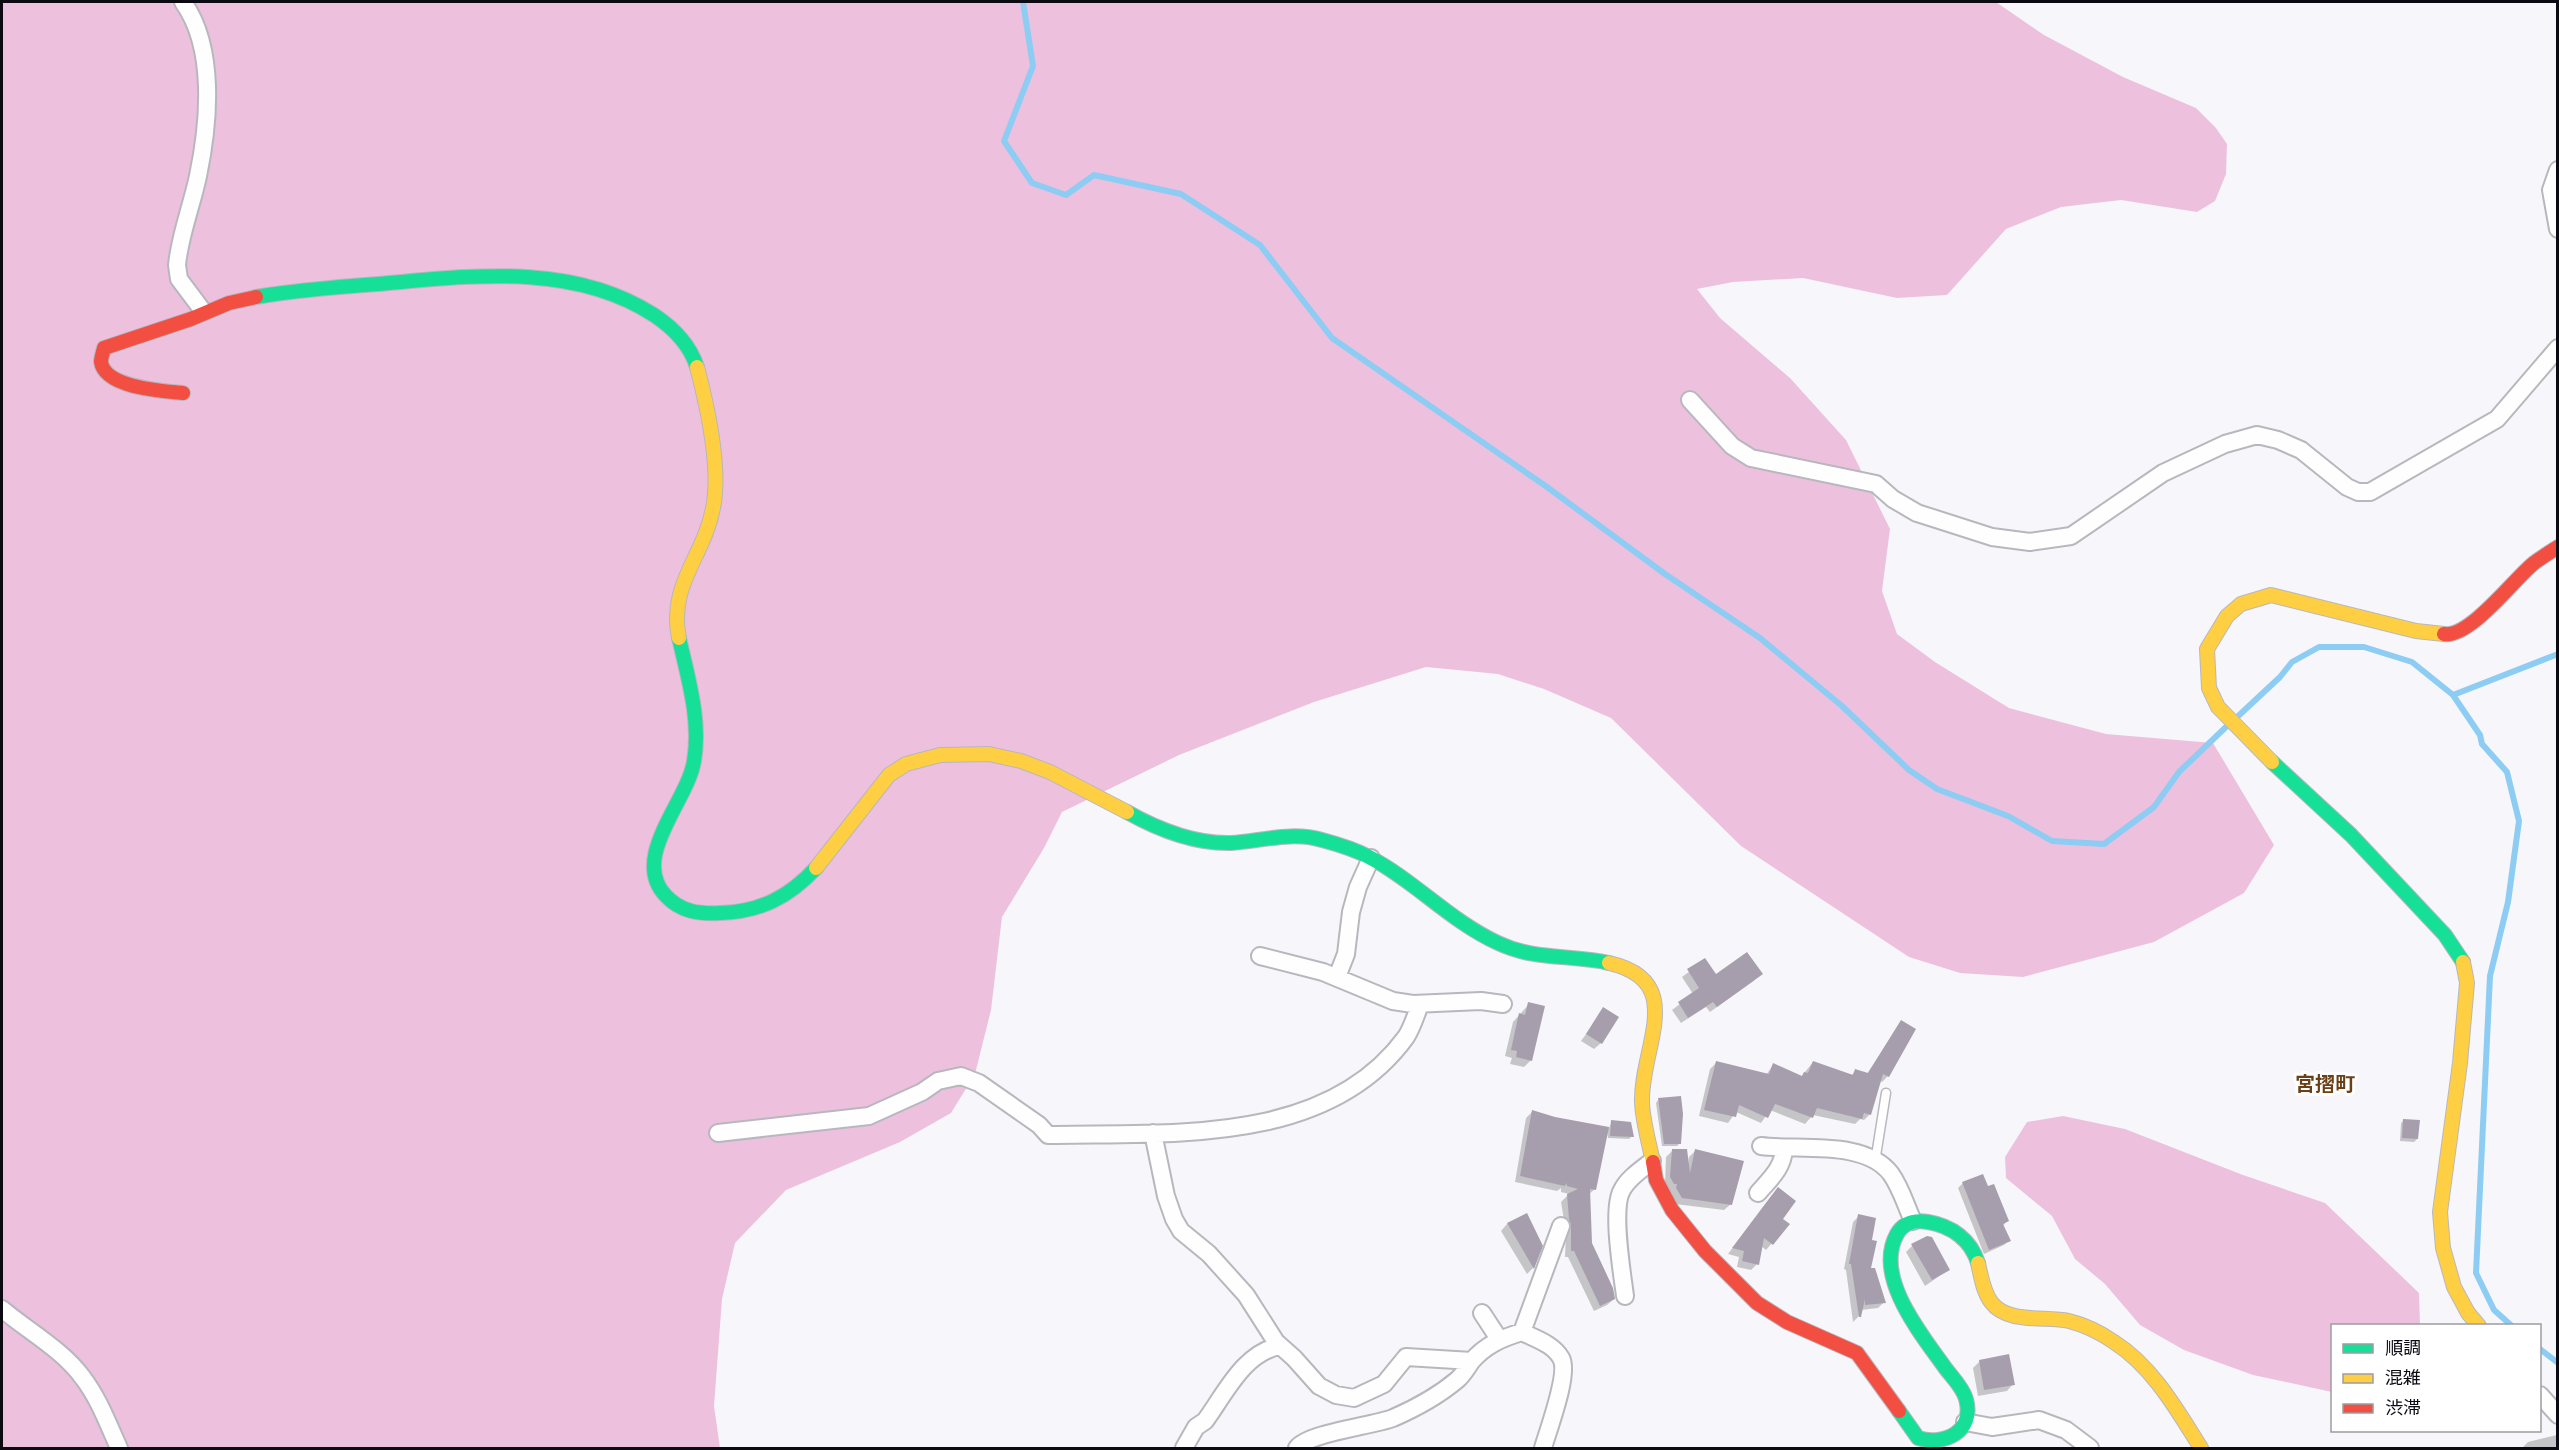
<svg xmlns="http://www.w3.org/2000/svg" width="2559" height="1450" font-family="'Sofia Sans Condensed','Noto Sans JP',sans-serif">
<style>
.forest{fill:#edc1de}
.shadow{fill:#0003}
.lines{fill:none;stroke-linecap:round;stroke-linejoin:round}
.stream{stroke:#8dccf3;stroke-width:6}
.building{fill:#a79ead}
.lane-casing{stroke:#b8b7be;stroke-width:11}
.street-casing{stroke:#b8b7be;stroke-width:20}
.fast-casing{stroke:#b8b7be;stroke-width:16}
.slow-casing{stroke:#b8b7be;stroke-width:16}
.jam-casing{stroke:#b8b7be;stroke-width:16}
.lane{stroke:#fefefe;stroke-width:8}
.street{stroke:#fefefe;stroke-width:16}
.fast{stroke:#16e098;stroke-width:14}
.slow{stroke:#ffcf43;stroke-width:14}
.jam{stroke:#f24e42;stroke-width:14}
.labels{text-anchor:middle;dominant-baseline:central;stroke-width:6;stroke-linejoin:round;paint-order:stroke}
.quarter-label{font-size:20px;font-weight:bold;fill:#6a4017;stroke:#fff}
</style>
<rect width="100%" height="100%" fill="#f7f7fb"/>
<path class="forest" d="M2,2H1996L2044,35L2123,77L2196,108L2216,128L2227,144L2226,174L2215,201L2197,212L2121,200L2061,207L2006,229L1947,295L1897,298L1803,278L1733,282L1697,289L1720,318L1790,378L1846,440L1890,529L1882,591L1897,634L1935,662L2009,708L2106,734L2213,743L2274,845L2244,893L2154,942L2023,977L1960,973L1909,957L1741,846L1611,718L1544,689L1498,674L1426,667L1314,702L1179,755L1062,812L1044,848L1002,917L991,1010L975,1074L951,1113L900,1142L786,1190L735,1243L722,1299L714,1406L720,1448H2Z
M2063,1116L2125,1129L2243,1175L2325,1203L2419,1293L2420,1325L2332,1326V1392L2253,1375L2184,1350L2140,1325L2105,1284L2075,1259L2052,1216L2006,1178L2005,1157L2027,1122Z"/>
<path class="shadow" d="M1705,960L1716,976L1755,980L1710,1012L1706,1007L1681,1023L1672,1010L1693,994L1682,977Z
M1529,1004L1531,1060L1524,1067L1510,1064L1512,1058L1505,1056L1513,1022Z
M1604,1009L1601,1043L1594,1049L1581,1041Z
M1901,1022L1888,1076L1882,1082L1880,1081L1870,1114L1864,1120L1860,1119L1855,1124L1813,1115L1805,1124L1770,1110L1761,1123L1736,1112L1728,1123L1699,1116L1710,1069L1716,1063L1766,1075L1773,1065L1801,1077L1813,1062L1851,1076L1855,1071L1867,1074Z
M1658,1100L1680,1143L1677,1146H1662L1656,1103Z
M1532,1112L1554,1118L1609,1128L1612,1121L1632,1136L1629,1139L1608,1138L1607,1132L1595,1189L1588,1195L1590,1243L1614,1299L1607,1305L1594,1311L1568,1257H1565L1566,1232L1561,1202L1569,1194L1561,1192V1188L1557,1191L1515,1182L1526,1118Z
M2404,1120L2417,1139L2414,1142L2400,1141L2401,1123Z
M1673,1150L1688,1164L1689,1157L1696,1150L1731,1204L1724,1210L1675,1204L1665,1184L1666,1157Z
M1963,1183L2007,1221L2003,1226L2009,1240L2004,1245L1984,1254L1958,1188Z
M1772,1195L1781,1219L1788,1225L1766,1250L1761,1246L1757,1264L1751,1270L1737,1267L1739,1257L1728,1254Z
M1526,1215L1541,1246L1533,1268L1527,1274L1501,1231L1507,1224Z
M1859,1216L1869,1270L1884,1302L1878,1308L1861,1310L1859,1316L1853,1322L1846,1270L1844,1269L1853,1222Z
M1912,1246L1948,1270L1925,1286L1906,1252Z
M1980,1361L2013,1384L2007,1391L1978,1396L1973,1368Z
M2557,1435L2558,1448H2522L2528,1442Z"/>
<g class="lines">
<path class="stream" d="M1023,2L1033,66L1004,141L1032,183L1066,195L1094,175L1181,194L1260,245L1332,338L1547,487L1665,574L1760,638L1842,706L1909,770L1937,789L2008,816L2052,841L2104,844L2154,807L2179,772L2227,726
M2453,695L2558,654
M2235,719L2280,677L2292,662L2319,647H2364L2412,662L2453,695L2480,735L2482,744L2507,772L2519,821L2508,902L2490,976L2476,1273L2494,1310L2512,1326
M2540,1349L2558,1363"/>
</g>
<path class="building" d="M1747,952L1763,974L1717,1007L1713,1002L1688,1018L1678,1002L1699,988L1687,969L1705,958L1716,974Z
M1528,1002L1545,1006L1532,1061L1516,1057L1517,1051L1511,1050L1519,1013L1525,1015Z
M1603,1007L1619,1017L1602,1044L1586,1034Z
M1901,1020L1916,1029L1889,1077L1883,1074L1871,1115L1864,1113L1862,1119L1817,1108L1813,1118L1775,1104L1768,1118L1739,1105L1736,1117L1704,1110L1716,1061L1769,1074L1773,1063L1802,1076L1804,1072L1808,1073L1813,1061L1853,1075L1855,1069L1868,1073Z
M1681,1096L1683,1114L1681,1144H1664L1658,1098Z
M1532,1110L1555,1117L1609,1127L1596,1190L1590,1189L1592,1243L1613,1288L1615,1299L1600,1306L1574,1251H1571V1225L1569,1219L1567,1194L1578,1189L1567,1186L1566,1183L1565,1186L1520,1176Z
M2403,1119L2420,1120L2418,1139L2402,1138Z
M1611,1120L1631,1122L1634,1137L1610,1136Z
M1672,1149H1687L1690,1173L1695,1149L1744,1161L1732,1205L1682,1198L1676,1188L1677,1184H1674L1670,1177Z
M1983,1174L1988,1186L1994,1184L2009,1221L2003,1224L2011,1241L1989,1250L1962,1182Z
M1778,1187L1796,1201L1783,1219L1790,1224L1773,1245L1764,1238L1759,1265L1742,1261L1744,1251L1732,1248Z
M1527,1213L1543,1246L1534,1269L1507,1223Z
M1858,1214L1876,1218L1872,1240L1877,1241L1871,1268H1875L1886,1303L1865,1305V1299L1861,1317H1859L1851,1264H1849Z
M1927,1236L1932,1237L1950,1270L1932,1280L1911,1244Z
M2009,1354L2015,1385L1984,1390L1979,1360Z"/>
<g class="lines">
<g class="lane-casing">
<path id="lane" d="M1875,1162L1886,1093"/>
</g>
<g class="street-casing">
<path id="street" d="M183,2C216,48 209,123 198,176C192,205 180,234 177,265L179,279L203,311
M2558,170L2551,190L2558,229
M1690,400L1732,446L1751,458L1876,484L1893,499L1917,513L1992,537L2030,542L2071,536L2163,473L2225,444L2257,435L2278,440L2301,450L2347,487L2358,492H2370L2497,419L2558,348
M1260,956L1323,972L1393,1001L1413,1004L1481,1001L1503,1004
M1337,977L1346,954L1351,912L1358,887L1371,858
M718,1133L869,1116L922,1092L938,1081L961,1076L979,1083L1039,1125L1048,1135C1168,1132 1326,1147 1406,1037C1412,1028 1416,1015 1420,1004
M1153,1133L1166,1196L1174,1219L1181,1231L1209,1254L1246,1295L1276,1342L1294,1358L1319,1386L1336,1395L1354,1398L1384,1384L1406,1357L1472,1361
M1761,1146C1798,1151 1865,1139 1891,1174C1901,1188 1906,1206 1913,1221
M1758,1193C1770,1179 1783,1168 1784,1149
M1625,1296C1622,1272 1611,1209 1622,1190C1628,1178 1642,1169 1652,1161
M2,1309C28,1331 63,1350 83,1378C99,1399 108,1424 119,1448
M1482,1313L1499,1339
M1522,1332L1561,1226
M2540,1395L2558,1415
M1965,1422L1992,1427L2039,1420L2066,1430L2090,1448
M1184,1448L1196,1427L1205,1421C1225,1394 1244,1352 1280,1346
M1297,1448C1308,1433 1372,1426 1393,1418C1416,1408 1438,1396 1457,1380C1463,1375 1467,1368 1471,1362C1485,1345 1502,1338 1522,1332C1536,1339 1553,1344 1561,1358C1570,1373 1548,1430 1543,1448"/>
</g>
<g class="fast-casing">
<path id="fast" d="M256,297C296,290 337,287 378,284C470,276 572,262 654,315C672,327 690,345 697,367
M679,638C688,678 701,720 694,761C688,801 629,858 666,896C681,912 699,914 720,913C760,912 789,897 816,868
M2272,762L2351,835L2445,935L2463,962
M1127,812C1159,830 1194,844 1231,843C1261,841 1292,831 1322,840C1337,844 1354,849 1369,857C1415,881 1450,921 1498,943C1536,961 1570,954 1609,963
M1899,1411L1918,1438C1944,1446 1975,1432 1966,1399C1963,1388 1953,1378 1946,1369C1922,1335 1873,1277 1897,1234C1904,1222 1915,1220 1928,1222C1952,1226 1971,1240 1978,1263"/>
</g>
<g class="slow-casing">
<path id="slow" d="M679,638C668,584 704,557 713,508C721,469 707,405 697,367
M2272,762L2218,707L2209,688L2207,649L2227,616L2241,604L2271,595L2416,631L2444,634
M816,868L889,775L906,764L940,755L989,754L1021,761L1050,772L1127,812
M2463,962L2467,983L2460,1063L2440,1212L2443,1248L2454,1287L2468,1313L2479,1326
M1609,963C1689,981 1640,1048 1642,1103C1643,1122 1649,1143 1653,1162
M1978,1263C1981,1276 1983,1291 1991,1302C2007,1324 2045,1316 2069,1321C2085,1325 2101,1333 2114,1342C2153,1367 2177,1410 2201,1448"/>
</g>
<g class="jam-casing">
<path id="jam" d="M183,393C163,391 105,388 101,362C101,358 103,352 104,348L191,319L229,303L256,297
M2444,634C2470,638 2514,579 2534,563C2542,557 2550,552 2558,547
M1653,1162L1656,1180L1672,1210L1705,1251L1757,1303L1787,1322L1857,1353L1899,1411"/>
</g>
<use href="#lane" class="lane"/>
<use href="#street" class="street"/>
<use href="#fast" class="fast"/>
<use href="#slow" class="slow"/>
<use href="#jam" class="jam"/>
</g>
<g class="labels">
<g class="quarter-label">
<text x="2325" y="1085">宮摺町</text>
</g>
</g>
<rect width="2559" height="1450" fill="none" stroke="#0b0a13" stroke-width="6"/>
<rect x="2331" y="1324" width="210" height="108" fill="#ffffff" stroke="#9d9da1" stroke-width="1.5"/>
<rect x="2343" y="1344" width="30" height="9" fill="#16e098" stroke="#9d9da1" stroke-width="1.5"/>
<text x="2385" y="1354" font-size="18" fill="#0b0a13">順調</text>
<rect x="2343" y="1374" width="30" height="9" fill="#ffcf43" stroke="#9d9da1" stroke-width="1.5"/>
<text x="2385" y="1384" font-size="18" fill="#0b0a13">混雑</text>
<rect x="2343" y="1404" width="30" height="9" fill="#f24e42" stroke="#9d9da1" stroke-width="1.5"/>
<text x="2385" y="1414" font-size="18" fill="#0b0a13">渋滞</text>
</svg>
